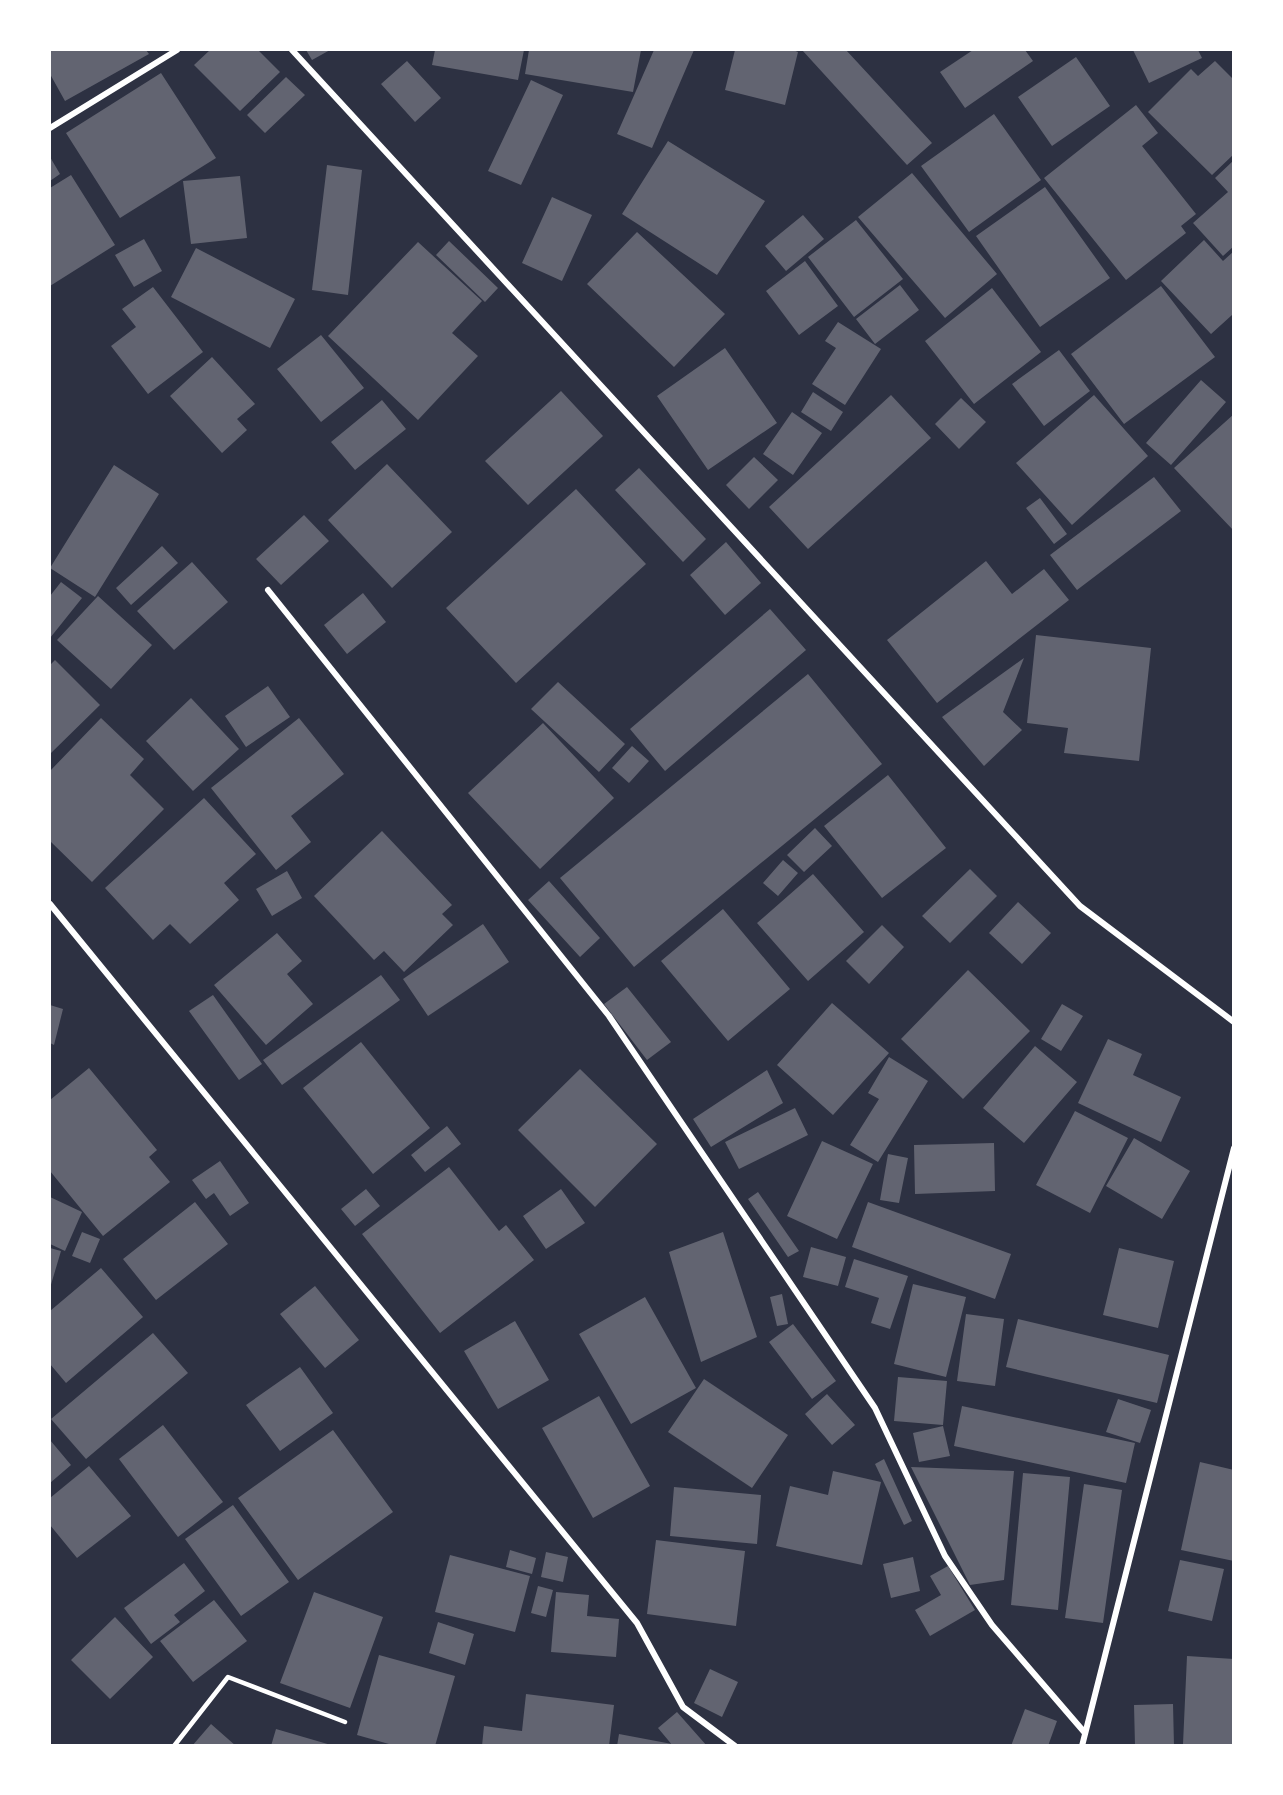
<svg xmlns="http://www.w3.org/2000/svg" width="1283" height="1795" font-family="'Public Sans',sans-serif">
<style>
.building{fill:#626471}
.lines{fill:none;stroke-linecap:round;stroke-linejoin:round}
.service{stroke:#fff;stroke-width:4.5}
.minor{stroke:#fff;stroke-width:6}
</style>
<rect width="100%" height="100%" fill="#2d3142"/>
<path class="building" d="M50,50H146L149,54L65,101L50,74Z
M210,50H258L280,72L240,111L194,65Z
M306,50H330L312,60Z
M435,50H524L518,80L432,65Z
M529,50H641L633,92L525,74Z
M654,50H694L652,148L617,134Z
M735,50H793L798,52L785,105L725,90Z
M802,50H846L932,143L907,165Z
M973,50H1025L1033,61L965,108L940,72Z
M1133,50H1198L1202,58L1149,83Z
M1076,57L1110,106L1052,146L1018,97Z
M407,61L441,98L415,122L381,84Z
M1215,61L1234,80V154L1212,175L1148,112L1191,69L1198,76Z
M161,73L216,158L120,218L66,133Z
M286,77L305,95L265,133L247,115Z
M531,80L563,95L521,185L488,171Z
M1136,105L1158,133L1142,146L1196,214L1181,226L1186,233L1126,280L1044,178Z
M994,114L1041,180L969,232L921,166Z
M668,141L765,201L717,275L622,214Z
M50,157L60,174L50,181Z
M1234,160V246L1223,256L1193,223L1228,192L1215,178Z
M327,165L362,170L348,295L312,290Z
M912,173L997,274L945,318L858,217Z
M71,175L115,245L50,286V188Z
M240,176L247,238L191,244L183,181Z
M1045,187L1110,278L1040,327L976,236Z
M552,197L592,215L562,281L522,263Z
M803,215L824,239L786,271L765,246Z
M856,220L903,279L854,317L808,257Z
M637,232L725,314L674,367L587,284Z
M144,239L162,271L134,287L115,255Z
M1204,240L1223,261L1234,251V317L1232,315L1211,334L1161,281Z
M449,241L498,288L485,302L436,255Z
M418,242L482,301L452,333L478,356L418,420L328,336Z
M196,248L295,299L270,348L171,297Z
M805,261L838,306L799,335L766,291Z
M900,285L919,310L875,344L856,319Z
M1161,286L1215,357L1124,424L1071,354Z
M153,287L203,352L148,394L111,346L136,327L122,309Z
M992,288L1041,352L974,404L925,341Z
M838,322L881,349L845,405L812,384L836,348L825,341Z
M321,335L364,388L321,422L277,369Z
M725,348L777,423L708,470L657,396Z
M1059,350L1090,391L1044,426L1012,384Z
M212,357L255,404L237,419L247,430L222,453L170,396Z
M1201,380L1226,402L1171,465L1146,443Z
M561,391L603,436L528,505L485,461Z
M813,392L843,412L831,431L801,412Z
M891,395L931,438L808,549L769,507Z
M1094,395L1148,456L1072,525L1016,463Z
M961,398L986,422L959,449L935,424Z
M382,400L406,429L355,470L331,442Z
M792,412L822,433L793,475L763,454Z
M1234,414V531L1174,468Z
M754,457L778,480L749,509L726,485Z
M387,464L452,532L392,588L328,520Z
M114,465L159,494L95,597L50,568Z
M639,468L706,539L683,562L615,490Z
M1154,477L1181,511L1077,590L1050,555Z
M576,489L646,564L516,683L446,608Z
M1040,498L1067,534L1054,544L1026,508Z
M304,515L329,541L281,585L256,559Z
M726,542L761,583L725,615L690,575Z
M162,546L178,563L131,605L116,588Z
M986,561L1012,594L1044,569L1069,600L937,703L887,640Z
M192,562L228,602L174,650L137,611Z
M61,582L82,598L50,638V596Z
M363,593L386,622L347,654L324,625Z
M98,596L152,645L111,689L57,640Z
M770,609L806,650L665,771L630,729Z
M1036,635L1151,648L1139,761L1064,753L1068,728L1027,723Z
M1024,658L1003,712L1022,730L984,766L942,717Z
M55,660L100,705L50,754V665Z
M808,674L882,764L634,967L560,878Z
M558,682L625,744L599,772L531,709Z
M268,686L290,717L246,747L225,716Z
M191,698L239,749L193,791L146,741Z
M101,718L144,759L130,775L164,809L92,882L50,841V771Z
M299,718L344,774L291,816L311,842L276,870L211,788Z
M543,723L614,798L540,869L468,793Z
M632,746L649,761L629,783L612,768Z
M888,775L946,848L882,898L824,826Z
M204,798L256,854L224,883L239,900L190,944L170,924L153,940L105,888Z
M815,828L832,846L804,872L787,855Z
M382,831L452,905L442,914L453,925L404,972L384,951L374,960L314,896Z
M783,860L798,873L778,896L763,883Z
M970,869L997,896L950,943L922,916Z
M287,871L302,898L272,916L256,889Z
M813,874L864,932L808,981L757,923Z
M549,881L600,938L580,957L528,900Z
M1018,902L1051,933L1022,964L989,933Z
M723,909L790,989L728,1041L661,961Z
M483,924L509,962L428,1016L403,979Z
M882,925L904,947L869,984L846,961Z
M277,933L302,961L287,974L313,1004L266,1045L214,985Z
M968,970L1030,1031L963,1099L901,1039Z
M381,975L400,1000L282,1085L263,1060Z
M627,987L671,1042L647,1060L604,1004Z
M213,995L262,1064L239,1080L189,1011Z
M832,1003L889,1053L833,1115L777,1065Z
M1062,1004L1083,1016L1061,1051L1041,1039Z
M50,1005L63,1009L54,1045L50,1043Z
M1108,1039L1142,1054L1133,1075L1181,1097L1161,1142L1078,1103Z
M361,1042L430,1128L373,1174L303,1088Z
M1035,1046L1077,1082L1024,1143L983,1108Z
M889,1057L928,1081L878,1162L850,1145L879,1099L868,1093Z
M89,1068L157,1150L149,1157L170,1182L103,1236L50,1171V1100Z
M580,1069L657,1144L595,1207L518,1130Z
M767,1070L783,1103L711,1147L693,1119Z
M795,1108L808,1135L739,1169L725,1142Z
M1075,1111L1128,1138L1090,1213L1036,1185Z
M447,1126L461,1144L425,1172L411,1155Z
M1134,1138L1190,1171L1162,1219L1106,1186Z
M822,1141L873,1164L837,1239L787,1216Z
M994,1143L995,1191L915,1194L914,1145Z
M888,1154L908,1158L899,1203L880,1200Z
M220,1161L249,1203L230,1216L214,1193L206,1199L192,1180Z
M449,1167L499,1231L506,1225L534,1260L440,1333L362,1234Z
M366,1189L380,1206L355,1226L341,1209Z
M561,1189L585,1223L546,1249L523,1216Z
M758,1192L799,1251L788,1257L748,1199Z
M50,1197L82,1212L65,1251L50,1244Z
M195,1202L228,1244L156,1300L123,1259Z
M868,1202L1011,1254L995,1299L852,1247Z
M82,1232L100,1239L90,1263L72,1256Z
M723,1232L757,1337L701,1362L669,1252Z
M811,1247L846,1257L838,1286L803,1277Z
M50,1248L61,1251L50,1288Z
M1119,1248L1174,1261L1158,1328L1103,1315Z
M854,1259L908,1276L890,1329L871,1323L879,1298L845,1287Z
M101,1268L143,1317L66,1383L50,1364V1311Z
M913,1284L966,1297L946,1377L894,1364Z
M315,1286L359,1340L325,1368L280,1314Z
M782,1294L788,1324L777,1326L770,1297Z
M645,1297L696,1388L631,1424L579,1334Z
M966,1314L1004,1319L995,1386L957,1381Z
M1018,1319L1169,1355L1157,1403L1006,1367Z
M515,1321L549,1380L498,1409L464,1351Z
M793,1324L836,1381L812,1399L769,1342Z
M153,1333L188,1373L86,1459L51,1419Z
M300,1367L333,1413L280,1451L246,1405Z
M898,1377L947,1381L943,1425L894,1421Z
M704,1379L788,1435L752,1488L668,1432Z
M827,1394L855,1425L832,1445L805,1414Z
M599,1396L650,1486L593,1518L542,1428Z
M1118,1399L1151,1410L1140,1443L1106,1432Z
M962,1406L1135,1443L1126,1483L954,1446Z
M163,1425L223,1502L178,1537L119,1459Z
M943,1426L950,1456L919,1462L913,1433Z
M333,1430L393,1512L298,1580L238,1498Z
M50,1440L71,1465L50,1483Z
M884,1459L912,1521L904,1525L875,1464Z
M1200,1462L1234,1470V1561L1181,1550Z
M89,1466L131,1516L77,1558L50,1525V1498Z
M911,1467L1014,1471L1004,1580L970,1585Z
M833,1471L881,1482L862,1565L776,1546L790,1486L828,1495Z
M1023,1473L1070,1477L1058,1610L1011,1605Z
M1084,1484L1122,1490L1103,1623L1065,1618Z
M674,1487L761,1495L757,1544L670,1536Z
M233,1505L289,1582L241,1616L185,1539Z
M656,1540L745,1551L736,1626L647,1614Z
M510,1550L536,1558L532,1574L506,1567Z
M546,1552L568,1557L563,1582L541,1577Z
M450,1555L530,1576L515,1632L435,1612Z
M913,1557L920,1591L891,1598L883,1564Z
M1180,1560L1224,1569L1212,1621L1168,1611Z
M184,1563L205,1591L174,1615L180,1622L151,1644L124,1608Z
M948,1566L975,1610L930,1636L915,1610L941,1595L930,1576Z
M538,1586L553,1590L546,1617L531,1613Z
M314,1592L383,1617L350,1708L280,1683Z
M556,1592L589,1595L587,1616L619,1619L616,1657L551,1652Z
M214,1600L247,1641L193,1682L160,1641Z
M115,1617L153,1657L110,1699L71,1660Z
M438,1622L474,1634L465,1665L429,1653Z
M379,1655L455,1676L435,1746H396L357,1735Z
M1187,1656L1234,1659V1746L1183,1744Z
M710,1669L738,1682L722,1717L694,1703Z
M526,1694L614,1705L609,1746H482L484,1726L522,1731Z
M1173,1704L1174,1746H1135L1134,1705Z
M1025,1709L1057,1721L1048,1746H1011Z
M677,1712L707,1746H673L658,1728Z
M211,1724L236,1746H192Z
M276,1729L331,1745V1746H271Z
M619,1734L672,1744V1746H617Z"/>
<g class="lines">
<path class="service" d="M174,1746L228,1677L345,1722"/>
<path class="minor" d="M292,50L1080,906L1234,1022
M50,128L177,50
M268,590L609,1016L875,1408L945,1556L992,1625L1085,1733
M50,904L637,1623L683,1707L735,1746
M1082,1746L1234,1148"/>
</g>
<rect width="1283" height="1795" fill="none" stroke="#ffffff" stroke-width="102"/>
</svg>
